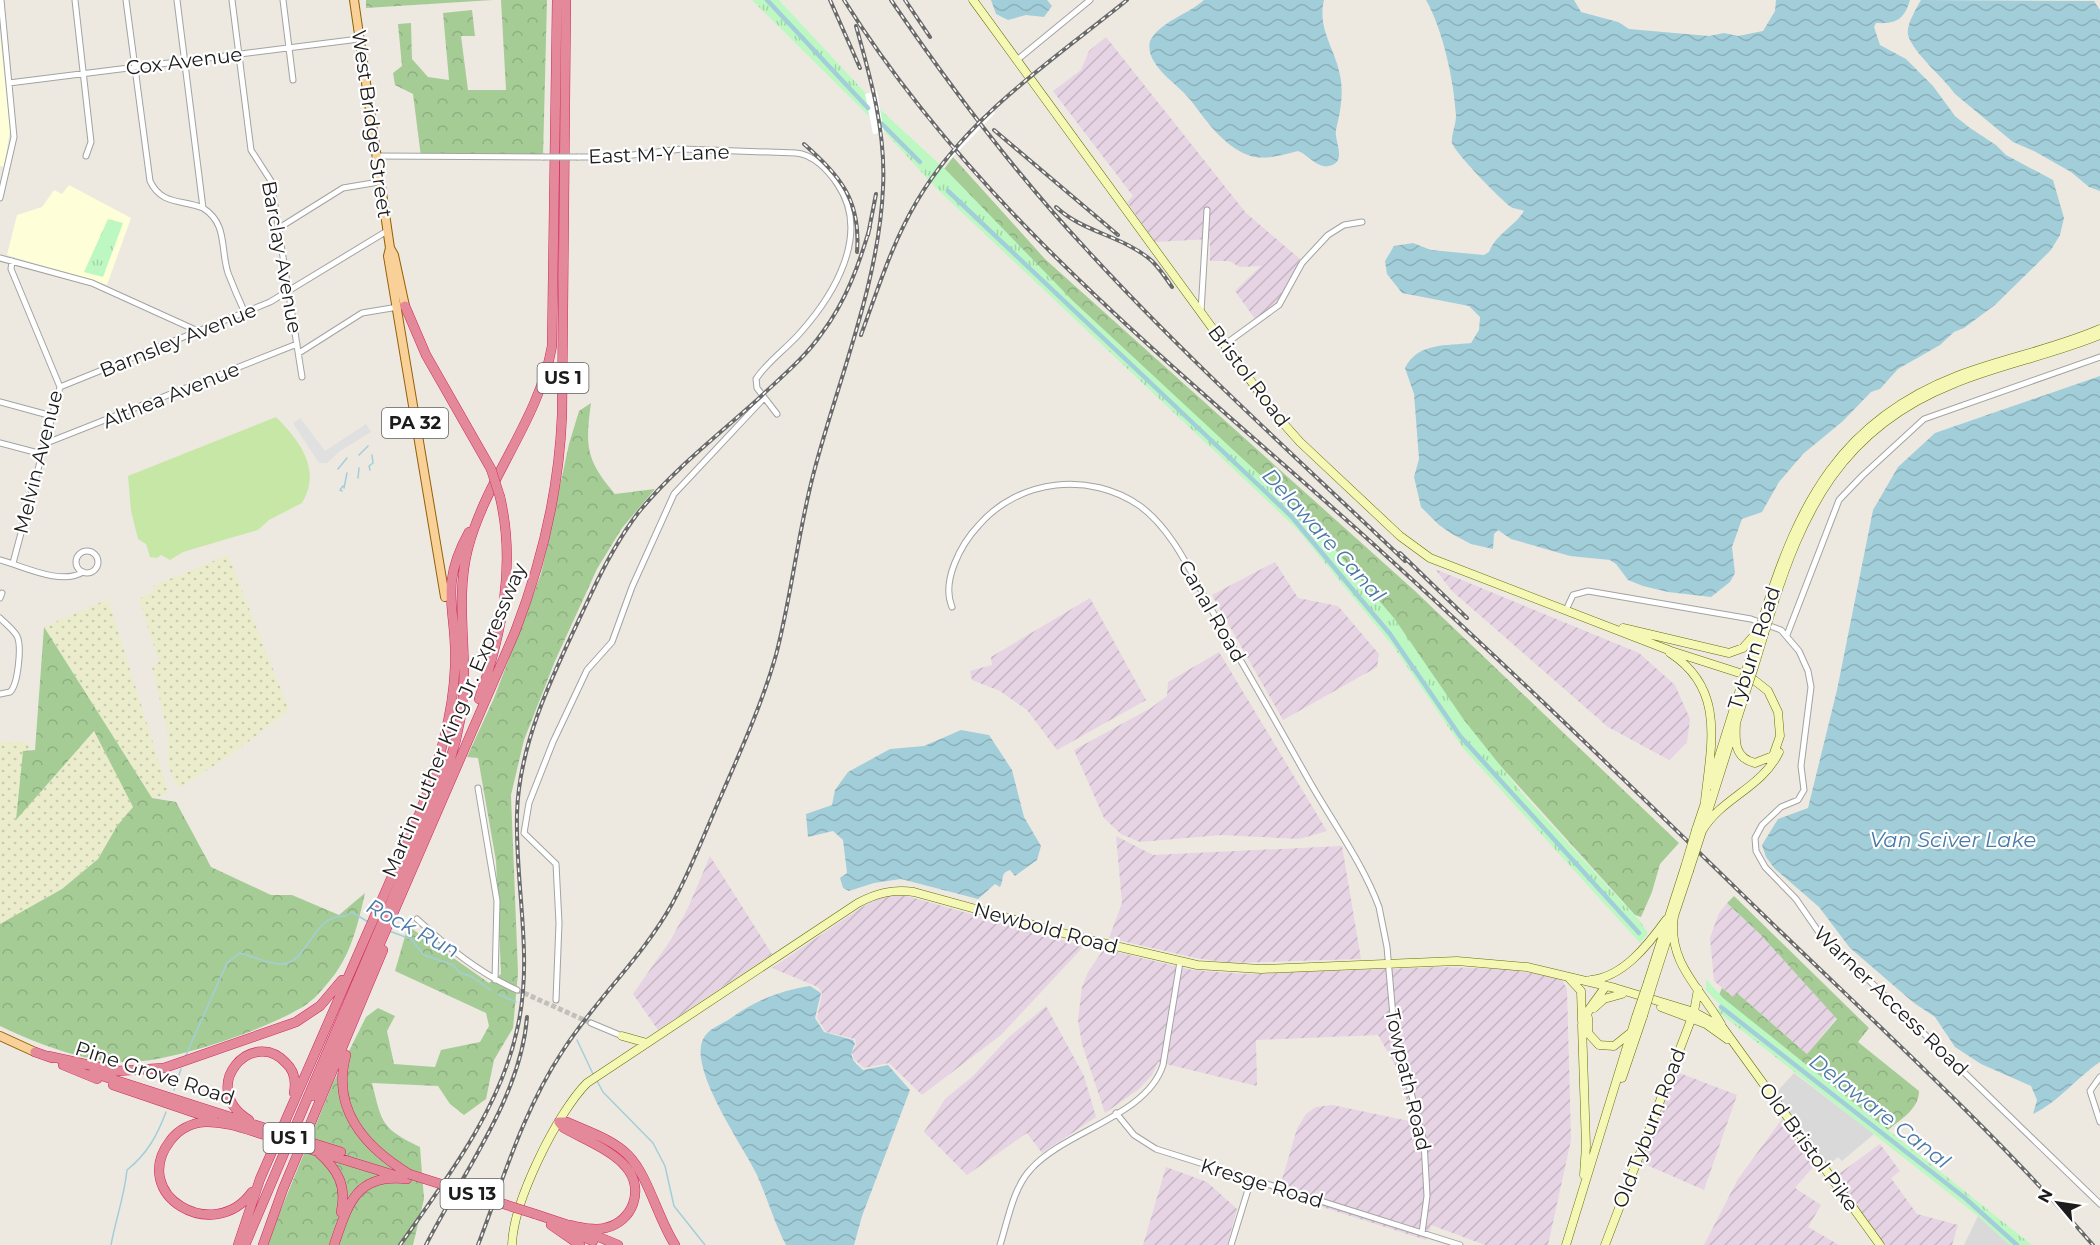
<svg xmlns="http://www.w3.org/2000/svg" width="2100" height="1245" font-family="Montserrat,sans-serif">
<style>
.residential{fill:#dad9d9}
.industrial{fill:url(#industrial-furrows)}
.education{fill:#fefed9}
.farmland{fill:url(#farmland-dots)}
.grass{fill:#c7e7a7}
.forest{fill:url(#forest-crowns)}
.park{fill:url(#park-tufts)}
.parking{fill:#e0e0e0}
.water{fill:url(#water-waves)}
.pier{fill:#fff}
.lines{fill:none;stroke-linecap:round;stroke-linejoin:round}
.stream{stroke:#a2ceda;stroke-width:1.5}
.canal{stroke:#a2ceda;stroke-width:4.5}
.street-tunnel{stroke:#c3c0ba;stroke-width:5;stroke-dasharray:5 2.5;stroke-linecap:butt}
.street-casing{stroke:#a3a3a3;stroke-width:7}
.secondary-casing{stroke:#646f06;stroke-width:9}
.primary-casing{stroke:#916103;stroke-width:10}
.highway-casing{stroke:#d32662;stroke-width:10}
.street{stroke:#fff;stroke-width:5}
.secondary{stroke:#f4f8b4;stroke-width:8}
.primary{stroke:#fad099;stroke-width:8}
.highway{stroke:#e4899a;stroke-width:9}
.rail-casing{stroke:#6a6a6a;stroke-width:4}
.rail{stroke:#fff;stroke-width:1.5;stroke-dasharray:4.5;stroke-linecap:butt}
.street-bridge-casing{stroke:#a3a3a3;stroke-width:7;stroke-linecap:butt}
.secondary-bridge-casing{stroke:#646f06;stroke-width:9;stroke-linecap:butt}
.highway-bridge-casing{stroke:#d32662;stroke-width:10;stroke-linecap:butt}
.street-bridge{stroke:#fff;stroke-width:5}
.secondary-bridge{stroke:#f4f8b4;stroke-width:8}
.highway-bridge{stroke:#e4899a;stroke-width:9}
.labels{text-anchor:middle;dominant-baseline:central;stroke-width:4.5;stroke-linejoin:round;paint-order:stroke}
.shield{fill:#fff;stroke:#606060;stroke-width:1.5}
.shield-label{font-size:18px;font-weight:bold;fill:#1c1c1c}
.street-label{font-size:20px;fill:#1c1c1c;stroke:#fff}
.water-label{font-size:21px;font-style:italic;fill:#4a7aa9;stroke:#fff}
</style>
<defs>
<pattern id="industrial-furrows" width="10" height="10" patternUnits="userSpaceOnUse" patternTransform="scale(1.5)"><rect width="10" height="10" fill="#e6d3e3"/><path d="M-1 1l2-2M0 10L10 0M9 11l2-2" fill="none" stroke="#c5b5c2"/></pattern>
<pattern id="farmland-dots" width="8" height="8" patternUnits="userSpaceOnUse" patternTransform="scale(1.5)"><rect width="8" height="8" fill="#eaeccc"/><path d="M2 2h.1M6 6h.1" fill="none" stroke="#c8caaf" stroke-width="1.8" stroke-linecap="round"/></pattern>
<pattern id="forest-crowns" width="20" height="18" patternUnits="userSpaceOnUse" patternTransform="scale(1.5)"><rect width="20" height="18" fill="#a6cc96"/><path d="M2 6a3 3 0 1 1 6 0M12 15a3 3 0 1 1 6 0" fill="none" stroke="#8eaf81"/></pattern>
<pattern id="park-tufts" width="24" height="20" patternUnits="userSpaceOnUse" patternTransform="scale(1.5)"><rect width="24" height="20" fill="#bdf8c2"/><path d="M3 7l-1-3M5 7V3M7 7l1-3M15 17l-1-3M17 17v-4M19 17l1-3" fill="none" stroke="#a2d4a6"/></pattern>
<pattern id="water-waves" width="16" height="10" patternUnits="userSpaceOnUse" patternTransform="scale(1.5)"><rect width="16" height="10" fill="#a2ceda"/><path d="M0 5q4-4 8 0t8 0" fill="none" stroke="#8bb0ba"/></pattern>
</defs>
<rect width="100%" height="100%" fill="#ede9e1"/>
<path class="residential" d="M1794,1073L1874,1134L1842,1161L1838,1157L1828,1165L1774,1095Z
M1978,1216L2010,1245H1964Z"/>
<path class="industrial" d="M1106,37L1246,213L1300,259L1280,301L1255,319L1235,291L1261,266L1240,267L1229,261H1210V239L1155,242L1127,202L1133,196L1053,91L1081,70L1089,51Z
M1275,562L1298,598L1338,606L1379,654L1377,667L1283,720L1212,595Z
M1435,569L1639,653L1675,685L1690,719L1687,742L1669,760L1608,727L1452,591Z
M1090,598L1146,700L1057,750L1027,710L1000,691L972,680L970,671L992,665L991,657Z
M1219,652L1327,831L1299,839L1221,835L1140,842L1121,834L1104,818L1074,750L1151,708L1167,696L1168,682Z
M1116,836L1153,855L1342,846L1361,959L1230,963L1196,958L1109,938L1122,903Z
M710,856L772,954L658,1030L633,994L670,941L688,908Z
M887,894L907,896L1084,946L1001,1035L922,1095L889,1063L864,1068L854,1059L852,1052L856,1045L855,1039L826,1032L817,1018L822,993L818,987L772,968L862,907Z
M1727,903L1760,934L1837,1017L1807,1054L1738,994L1733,997L1714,981L1710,938L1719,913Z
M1104,949L1192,970L1244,974L1440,967L1506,969L1561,978L1567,989L1571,1140L1548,1245H1485L1431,1225L1426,1240L1278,1193L1297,1129L1306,1114L1316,1107L1332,1105L1414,1122L1395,1065L1378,1035L1256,1040L1257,1086L1158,1062L1152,1075L1139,1089L1105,1113L1082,1044L1078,1020L1082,987L1088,972Z
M1046,1006L1084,1076L1096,1117L1042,1153L1027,1133L967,1175L924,1132L945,1099L973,1076L1008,1038Z
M1674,1071L1737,1095L1704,1190L1640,1162Z
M1782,1119L1814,1166L1795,1188L1821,1205L1808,1227L1839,1245H1704L1738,1179Z
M1880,1144L1900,1171L1891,1178L1917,1214L1958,1225L1952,1245H1877L1861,1224L1836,1176Z
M1166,1167L1207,1182L1237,1209L1227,1245H1143Z"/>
<path class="education" d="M0,34L10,130L4,167L0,166Z
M69,185L131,218L107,285L7,255L17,215L42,207L54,190L62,194Z"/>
<path class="farmland" d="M228,555L289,710L235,752L181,787L175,784L168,764L167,730L152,667L159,662L139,599L154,591L153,586Z
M108,599L169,794L152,798L44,627Z
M94,731L133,807L117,826L98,858L62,889L0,924V742H30L18,816Z"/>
<path class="grass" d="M276,417C300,441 322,470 302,503L269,520L258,530L183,552L170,560L161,555L157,558L150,557L146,544L138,539L131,511L128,476Z"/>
<path class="forest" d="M366,0H493L366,8Z
M501,0H547L543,157H421L413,94L395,85L393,73L402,66L398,24L411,23L412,59L428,77L449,80L443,13L472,10L475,36H461L468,90H506Z
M953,157L1045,259L1415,591L1679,843L1660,864L1652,892L1641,917L1635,915L1460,721L1391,617L1316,527L1085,314L942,172Z
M591,403C585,447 586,460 615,494L655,489L622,528L597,569L555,661L524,740L511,795L518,973L513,1028L494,1060L486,1099L464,1115L450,1104L438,1086L372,1083C382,1123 381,1128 420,1147L424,1199L413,1245H263L268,1241L333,1083L366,1017L378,1008L395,1016L387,1031L394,1064L435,1067L441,1050L480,1042L489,1026L486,1013L395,971L408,926L489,983L501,974L496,861L478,758L467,757L494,698L541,574L569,444L579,411Z
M44,627L152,798L176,802L211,867L271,895H292L339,915L365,893C359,920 352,951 335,974C328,983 317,997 307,1004C272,1028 174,1061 131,1062C88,1064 38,1044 0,1026V924L62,889L98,859L117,826L133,807L94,731L16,820L23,751L35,750Z
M1734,896L1869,1028L1858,1042L1919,1091C1919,1109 1901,1119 1888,1130L1718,997L1722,988L1733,997L1737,993L1807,1054L1837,1019L1760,934L1727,903Z"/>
<path class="park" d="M752,0H779L885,114L947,171L1073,301L1313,524L1394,618L1464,720L1522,793L1639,920L1648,933L1640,943L1462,747L1393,646L1297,529L936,188L883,130Z
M108,219L123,223L103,277L84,272Z
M1706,979L1723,998L2032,1245H2010L1978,1216L1717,1011L1721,1006L1706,990Z"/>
<path class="parking" d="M300,418L325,451L366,424L371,432L340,451L327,463H319L293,423Z"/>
<path class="water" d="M991,0H1047L1052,6L1044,17L1026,15L1008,20L996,14Z
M1204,0H1324C1317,29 1335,48 1340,75C1344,95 1340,112 1336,130C1334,141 1348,162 1329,166C1317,169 1308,154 1298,151C1283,155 1263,161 1248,155C1224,146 1207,122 1192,102C1180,85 1144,66 1150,41C1161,21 1187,15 1204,0Z
M1426,0H1574L1581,12L1618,22L1629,29L1709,36L1724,33L1738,36L1763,31L1775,11L1776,0H1910C1904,20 1896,24 1876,23L1874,27L1880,45L1906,59L1933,86L1955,116L1970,128L1996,145L2006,155L2053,180L2064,218L2060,235L2051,250L1995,305L1964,328L1954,332L1940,345L1898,369L1880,389L1871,392L1843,421L1803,454L1779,482L1762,512L1742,519L1732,547L1735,573L1730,582L1711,597L1668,592L1643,586L1628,580L1616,564L1610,560L1570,556L1511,539L1498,530L1494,534L1493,549L1471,544L1452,534L1439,525L1421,507L1414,477L1419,459L1414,394L1405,368C1418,342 1447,346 1471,343L1479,330L1480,317L1469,306L1402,293L1387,274L1385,261L1394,246L1413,243L1431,250L1484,255L1489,252C1496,234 1515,226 1524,211C1520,209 1514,209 1511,207C1501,200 1455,153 1452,143C1451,135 1456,125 1456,116C1454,81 1443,30 1426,0Z
M1921,0L2094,1L2100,10V191L2089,187L2071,172L2034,151L2013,142L1955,94C1944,78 1913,53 1908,35C1906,25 1916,9 1921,0Z
M2100,376V1062C2076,1078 2060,1101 2033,1114L2037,1100L2031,1086L1981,1064L1955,1047L1935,1017L1914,1003L1850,948L1819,907L1775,869L1766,857L1762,845L1778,819L1808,808L1837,690L1873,510L1898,467L1935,433Z
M961,730L989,735L1012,770L1024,817L1041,846L1037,860L1015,876L1010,870C999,874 1005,879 1000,887L995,884L978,899L901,879L874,883L849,891L843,888L840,878L847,873L843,840L833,831L808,837L806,814L832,805L835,790L848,772L890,749L924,746Z
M810,986L821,993L815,1018L824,1032L853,1040L855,1044C848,1057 853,1061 863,1070L888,1065L910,1090L862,1216L854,1245H786C774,1222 767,1197 756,1173C744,1147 684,1064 705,1036C711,1027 723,1024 731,1018C755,1001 781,990 810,986Z"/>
<path class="pier" d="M877,91L884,133L873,134L865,94Z
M990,108L995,113L950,160L945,156Z"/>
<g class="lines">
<path class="stream" d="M359,455L368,446
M338,469L347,458
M370,470L369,466L373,463L372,455
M358,478L359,468
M344,488L347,473
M342,491L340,490L343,486
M389,931L411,939L424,955L453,965L460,973L471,976L491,990
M498,994L516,1002
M577,1040L593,1074
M186,1055L227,963L240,953C252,956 268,964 281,964C308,965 312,913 346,916L352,912L368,922
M597,1081L603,1092L653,1143L665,1166L674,1206L705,1245
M174,1090L181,1069
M111,1245C116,1218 124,1198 127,1170C147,1154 157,1136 166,1112"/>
<path class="canal" d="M767,0L868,108
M882,124L920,162
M948,191L1291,516L1390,634L1460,736L1639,933
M1721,1007L1965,1198L2017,1245"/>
<path class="street-tunnel" d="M517,990L591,1023"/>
<g class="street-casing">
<path id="street" d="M75,0L91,142L86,156
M126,0L150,181C162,206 182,199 203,208
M177,0L203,208C228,224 220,248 228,273C233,286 239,300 245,313
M232,0L251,150L271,181L302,377
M283,0L293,80
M1017,60L1090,0
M9,83L359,39
M375,156L543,157
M578,157H616L682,149L796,153C813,154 829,171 838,185C871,234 834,295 800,333C786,349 767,362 756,379L757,388L777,414
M0,198L14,137L1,0
M279,228L343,188L379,182
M0,258L92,283L200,332
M12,261L11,269L60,387L13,563
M1201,312L1207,210
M1224,345L1279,305L1302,263L1328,235L1344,225L1362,222
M299,353L362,313L398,307
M60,387L270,302L387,231
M0,402L52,416
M0,443L42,454
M44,444L297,344
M76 562a11 11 0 1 1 22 0a11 11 0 1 1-22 0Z
M0,560C23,566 61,586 83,572
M0,598L2,593
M952,607C941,581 961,544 979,525C1019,479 1090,471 1140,506C1175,532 1193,578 1214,614C1247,671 1279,727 1311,784C1334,824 1363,864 1379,907L1387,947L1394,1028L1424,1142L1427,1196L1422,1233
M1566,610L1573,595L1588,591L1751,619L1781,630L1799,651L1808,671L1811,687L1801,766L1804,790L1798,800L1781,807L1762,825L1755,838L1756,851L1765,867L1796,899L1818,931L2100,1204
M0,618C5,623 13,629 17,636C22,646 18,685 10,692L0,694
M1787,635L1839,500L1862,476L1924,419L2100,357
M478,788L497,901L495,980
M417,919C447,947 479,973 517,990
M556,1000L559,923L556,864L524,833L529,803L553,742L587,670L612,642L632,587L674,494L764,398
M591,1023L622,1036
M2100,1077L2090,1091L2100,1122
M1116,1113L1134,1135L1156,1149L1460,1245
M1000,1245C1008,1220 1013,1188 1031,1169C1065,1131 1147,1116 1163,1065L1180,962
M1231,1245L1251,1180"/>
</g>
<g class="secondary-casing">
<path id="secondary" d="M973,0L1275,414L1300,442L1400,536L1430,558L1671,651L1749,676L1768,691L1778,712L1780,736L1773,756L1755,763C1734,758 1735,741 1736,723
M1764,615C1799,503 1841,421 1957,376C2004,358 2054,349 2100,329
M1769,618C1802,510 1842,428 1953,384C2001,364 2052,355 2100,335
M1623,628L1729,653L1743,648L1759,630
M1670,653C1726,689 1711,745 1705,801
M1748,664L1758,634
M1754,667L1764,634
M1710,785L1742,683
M1705,821L1748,685
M1696,830L1707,797
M1702,831C1721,798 1762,788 1779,752
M1674,916C1667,962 1700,988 1721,1024
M1673,919L1689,871
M1569,978L1581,991L1582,1021
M1591,980C1623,977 1648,945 1666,920
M1648,982L1685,867
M1653,983L1670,930
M1661,1007L1706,1024L1727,1039
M1594,1008L1604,999L1622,994
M1588,1018V1033L1599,1045L1614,1046L1629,1034
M622,1036L647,1043
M1622,1078L1643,1016
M1584,1175L1586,1146L1582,1025L1590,1008L1606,986
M512,1245C513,1202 557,1113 587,1083L858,903C877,893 893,889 914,892L1081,938L1197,965L1261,969L1457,961L1527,967L1615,988L1694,1012L1723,1028L1880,1245
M1566,1245L1636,1017
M1605,1245L1694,1012L1698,989"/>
</g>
<g class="primary-casing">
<path id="primary" d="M354,0L390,248L388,256L445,597
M390,248L394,255L405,306
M0,1036L35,1052"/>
</g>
<g class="highway-casing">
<path id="highway" d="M405,306L426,355L491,469
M479,699C502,634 516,565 500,497
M422,807C439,762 453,716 455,667C458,610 437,590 469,532
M35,1052L52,1058
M346,1055C331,1110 365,1147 409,1174
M48,1056L117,1071L164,1068L296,1022L320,1006L342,980
M63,1065L97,1079
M93,1073L274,1131
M113,1085L213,1119
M314,1096L515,632C542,562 559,491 562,415L566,0
M249,1120C197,1088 252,1026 286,1063C295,1071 296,1082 294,1093
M559,1122L564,1128C583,1139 612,1150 626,1167C645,1189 633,1222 605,1228C593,1231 580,1227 569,1225
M559,1122H567C587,1131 612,1139 628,1155C648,1175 658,1219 675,1245
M309,1142L341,1152
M306,1148L397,1176
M319,1153C338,1170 347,1186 341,1212
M252,1192C214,1245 129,1195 170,1141C178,1130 191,1123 205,1122C228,1121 250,1131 272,1137
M535,1214L574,1227
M551,1225L580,1245
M564,1229L593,1241
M587,1232L618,1245
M238,1245L260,1179L425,801
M245,1245L442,782C456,748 464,712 464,675C464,632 457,591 468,548C487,477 539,420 552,346L557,0
M263,1245L283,1189L383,950
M334,1245C348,1204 356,1173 407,1179"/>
</g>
<use href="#street" class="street"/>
<use href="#secondary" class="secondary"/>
<use href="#primary" class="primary"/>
<use href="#highway" class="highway"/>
<g class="rail-casing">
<path id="rail" d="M830,0L860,68
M844,0C977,212 1177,368 1361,533C1504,662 1642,797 1780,931C1886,1033 1996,1134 2093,1245
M891,0C951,88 1014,172 1087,250C1187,359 1298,459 1405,561
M905,0L930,37
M994,130L1118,235
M804,144C841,177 861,200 857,252
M1056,207C1084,233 1124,236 1152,261C1160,269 1166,278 1172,287
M868,235L876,194
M861,335C878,289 892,243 917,201C967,116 1052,61 1127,0
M1400,553L1467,618
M400,1245C446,1180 500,1109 517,1030C534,958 515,887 517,814C519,737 559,663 591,594C604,566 619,538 638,513C672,471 717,436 757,400C780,378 804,359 822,333C846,301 859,265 870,227
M426,1245C462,1174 521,1097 527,1017
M478,1245C503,1180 523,1111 562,1052C595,1000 642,958 672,904C691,870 705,832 721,796C741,750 762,704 776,655C792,594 798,530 815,468C839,378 879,282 883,188C886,132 871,79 856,26"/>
</g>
<use href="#rail" class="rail"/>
<g class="street-bridge-casing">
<path id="street-bridge" d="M543,157H578"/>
</g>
<g class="secondary-bridge-casing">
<path id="secondary-bridge" d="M1759,630L1764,615
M1764,634L1769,618
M1742,683L1748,664
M1748,685L1754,667
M1685,867L1696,830
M1689,871L1702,831
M1643,1016L1653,983
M1636,1017L1648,982"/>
</g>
<g class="highway-bridge-casing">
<path id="highway-bridge" d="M491,469L500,497
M274,1131L309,1142
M272,1137L306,1148
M409,1174L535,1214"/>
</g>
<use href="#street-bridge" class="street-bridge"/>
<use href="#secondary-bridge" class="secondary-bridge"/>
<use href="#highway-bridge" class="highway-bridge"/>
</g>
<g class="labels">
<g class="shield">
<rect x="537.5" y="363" width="51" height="30" rx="4.5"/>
<rect x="382" y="408" width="66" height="30" rx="4.5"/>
<rect x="263.5" y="1123" width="51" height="30" rx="4.5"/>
<rect x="440.5" y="1179" width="63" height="30" rx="4.5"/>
</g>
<g class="shield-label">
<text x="563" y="378">US 1</text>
<text x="415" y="423">PA 32</text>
<text x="289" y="1138">US 1</text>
<text x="472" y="1194">US 13</text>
</g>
<g class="street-label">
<text transform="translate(184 61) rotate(-7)">Cox Avenue</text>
<text transform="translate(372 124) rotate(82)">West Bridge Street</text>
<text transform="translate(659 154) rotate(-2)">East M-Y Lane</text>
<text transform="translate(282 257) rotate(80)">Barclay Avenue</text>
<text transform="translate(178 340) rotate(-22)">Barnsley Avenue</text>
<text transform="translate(1249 376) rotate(53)">Bristol Road</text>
<text transform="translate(171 395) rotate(-22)">Althea Avenue</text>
<text transform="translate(38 462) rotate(-76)">Melvin Avenue</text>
<text transform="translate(1212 611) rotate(60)">Canal Road</text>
<text transform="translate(1754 648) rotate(-72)">Tyburn Road</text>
<text transform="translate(454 720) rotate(-67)">Martin Luther King Jr. Expressway</text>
<text transform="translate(1046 928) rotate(15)">Newbold Road</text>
<text transform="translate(1891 1001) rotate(44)">Warner Access Road</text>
<text transform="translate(155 1073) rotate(18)">Pine Grove Road</text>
<text transform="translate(1408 1080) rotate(77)">Towpath Road</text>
<text transform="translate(1649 1128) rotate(-69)">Old Tyburn Road</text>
<text transform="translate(1809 1147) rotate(54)">Old Bristol Pike</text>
<text transform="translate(1262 1183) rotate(17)">Kresge Road</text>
</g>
<g class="water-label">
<text transform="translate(1324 535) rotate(48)">Delaware Canal</text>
<text x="1953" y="839">Van Sciver Lake</text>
<text transform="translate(413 928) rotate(28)">Rock Run</text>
<text transform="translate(1880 1111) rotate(38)">Delaware Canal</text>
</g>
</g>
<g transform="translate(2058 1203) rotate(299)" stroke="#ffffff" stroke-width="4.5" paint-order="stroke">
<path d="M0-4.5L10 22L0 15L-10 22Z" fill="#1c1c1c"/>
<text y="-9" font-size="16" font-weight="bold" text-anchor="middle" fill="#1c1c1c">N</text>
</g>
</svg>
